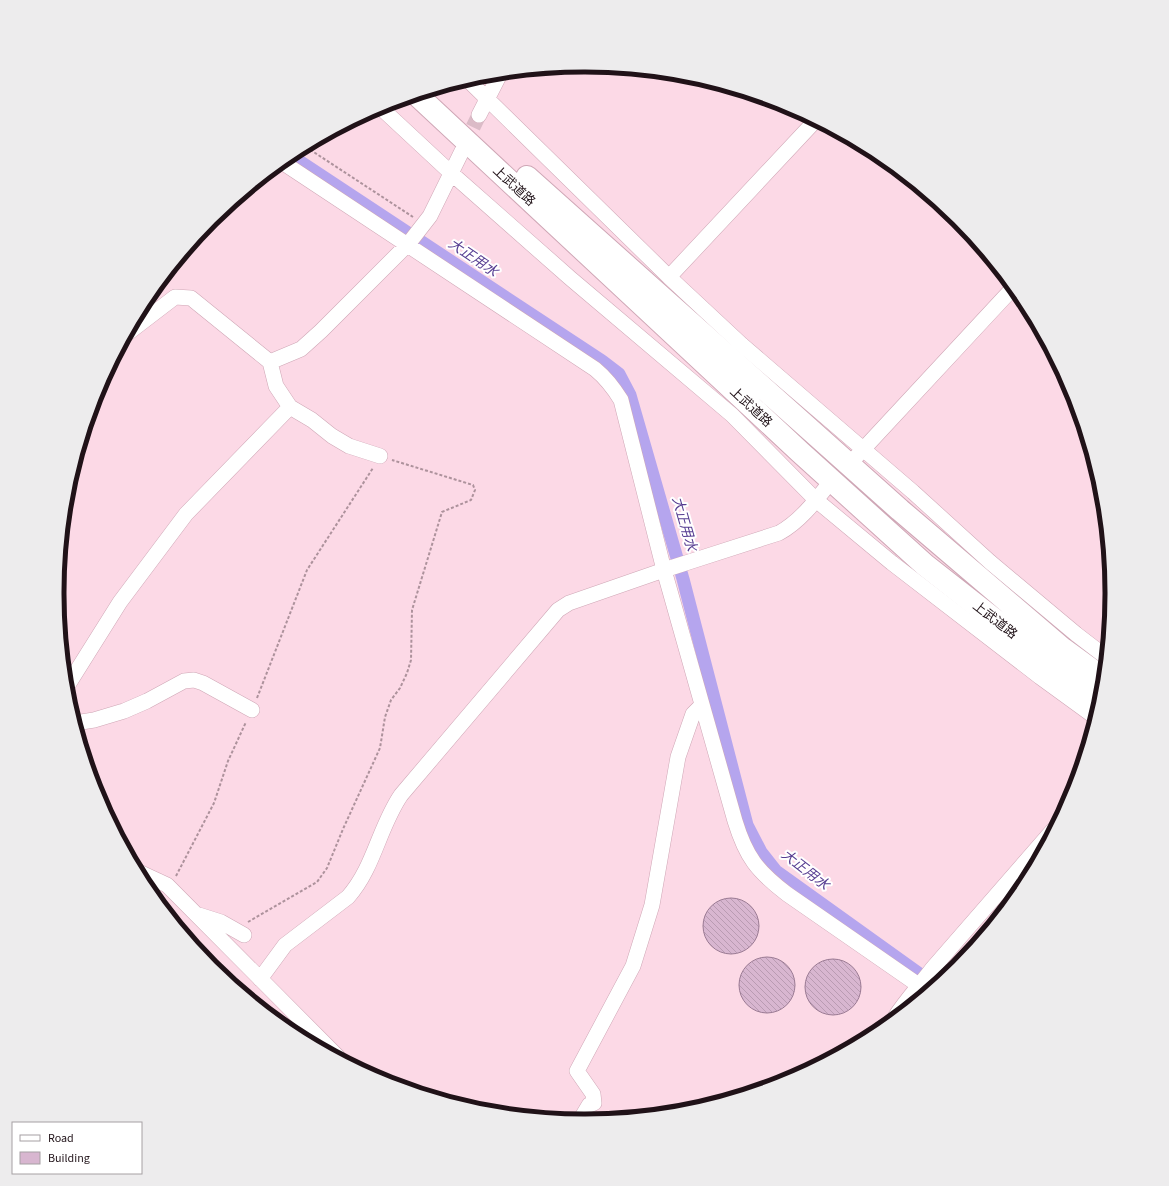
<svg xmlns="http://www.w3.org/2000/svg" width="1169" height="1186" font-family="'Source Sans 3','Noto Sans JP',sans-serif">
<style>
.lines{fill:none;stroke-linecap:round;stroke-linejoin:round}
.canal{stroke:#b5a5ee;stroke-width:13}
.building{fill:url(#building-back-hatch);stroke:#9a7a93}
.minor-tunnel{stroke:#dbbbc7;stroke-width:15;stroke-dasharray:15 8;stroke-linecap:butt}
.minor-casing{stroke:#cfa7b6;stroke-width:16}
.highway-casing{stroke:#cfa7b6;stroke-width:24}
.path{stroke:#ad929c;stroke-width:2;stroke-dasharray:3 2;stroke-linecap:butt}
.minor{stroke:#fff;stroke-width:15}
.highway{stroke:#fff;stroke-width:22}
.labels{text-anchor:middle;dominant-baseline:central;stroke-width:4;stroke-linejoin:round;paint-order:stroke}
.street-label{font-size:13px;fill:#201218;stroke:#fff}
.water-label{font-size:14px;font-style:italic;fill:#563c91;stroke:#fff}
.rim{fill:none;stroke:#201218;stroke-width:5}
</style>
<defs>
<pattern id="building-back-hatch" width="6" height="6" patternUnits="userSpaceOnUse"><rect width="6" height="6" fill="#d8b6d0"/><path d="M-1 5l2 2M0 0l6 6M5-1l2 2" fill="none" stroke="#b99bb2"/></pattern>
</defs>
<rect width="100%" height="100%" fill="#fcd9e6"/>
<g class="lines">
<path class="canal" d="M290,155L602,361L619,374L630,395L683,579L747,825L761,852L776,871L935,985"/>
</g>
<path class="building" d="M703 926a28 28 0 1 1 56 0a28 28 0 1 1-56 0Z
M739 985a28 28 0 1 1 56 0a28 28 0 1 1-56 0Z
M805 987a28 28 0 1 1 56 0a28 28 0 1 1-56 0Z"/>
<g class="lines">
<path class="minor-tunnel" d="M463,148L479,115"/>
<g class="minor-casing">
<path id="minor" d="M468,80L669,277L742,345L913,492L990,562L1076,634L1106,657
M380,107L451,173L570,278L732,415L816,500L892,563L1040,677L1095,717
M479,115L500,74
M282,162L595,369C606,378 613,387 621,400L664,570L735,821C746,857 757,871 787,894L927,991
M669,277L815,121
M270,362L301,349L321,331L409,243L430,216L462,151
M290,407L312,420L332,436L349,446L380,456
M856,457L1013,288
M66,688L120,602L186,514L290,407L276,386L270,362L191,298L175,297L128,333
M75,723L94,720L124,711L147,701L184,681L194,680L203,683L252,710
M139,872L167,885L338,1057
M199,915L221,922L244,935
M260,979L285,945L348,897C374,868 379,827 401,795L558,610L569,603L664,570L779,533C799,522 814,503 828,485
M895,1017C906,1000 920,985 932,969L1053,830
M580,1120L589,1105L594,1103L593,1094L577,1071L633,966L652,905L678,757L693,714L702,705"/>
</g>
<g class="highway-casing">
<path id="highway" d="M417,95L800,452L925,565L1051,664L1100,701
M527,177L900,510L1063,649L1104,679"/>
</g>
<path class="path" d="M306,147L413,217
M257,698L307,570L373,468
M176,876L214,803L228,761L246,722
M248,922L317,882L327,868L343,829L380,748L385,717L391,700L400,688L407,673L411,660L412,610L442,512L471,500L475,490L473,485L392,460"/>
<use href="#minor" class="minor"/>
<use href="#highway" class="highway"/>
</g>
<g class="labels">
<g class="street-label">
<text transform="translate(514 186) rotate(43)">上武道路</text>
<text transform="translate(751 407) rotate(43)">上武道路</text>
<text transform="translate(995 620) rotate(38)">上武道路</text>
</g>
<g class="water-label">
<text transform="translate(473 258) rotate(34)">大正用水</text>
<text transform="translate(684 524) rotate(74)">大正用水</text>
<text transform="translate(805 870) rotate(38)">大正用水</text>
</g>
</g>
<path d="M0 0H1169V1186H0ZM584 72H585A520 520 0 0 1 1105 592V594A520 520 0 0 1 585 1114H584A520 520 0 0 1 64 594V592A520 520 0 0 1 584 72Z" fill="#edeced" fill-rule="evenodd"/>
<path class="rim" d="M584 72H585A520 520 0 0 1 1105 592V594A520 520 0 0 1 585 1114H584A520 520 0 0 1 64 594V592A520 520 0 0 1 584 72Z"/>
<rect x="12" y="1122" width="130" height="52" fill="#ffffff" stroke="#a6a0a3"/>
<rect x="20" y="1135" width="20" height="6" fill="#ffffff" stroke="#a6a0a3"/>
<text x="48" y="1142" font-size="12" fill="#201218">Road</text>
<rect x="20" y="1152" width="20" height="12" fill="#d8b6d0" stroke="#a6a0a3"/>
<text x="48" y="1162" font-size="12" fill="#201218">Building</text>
</svg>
